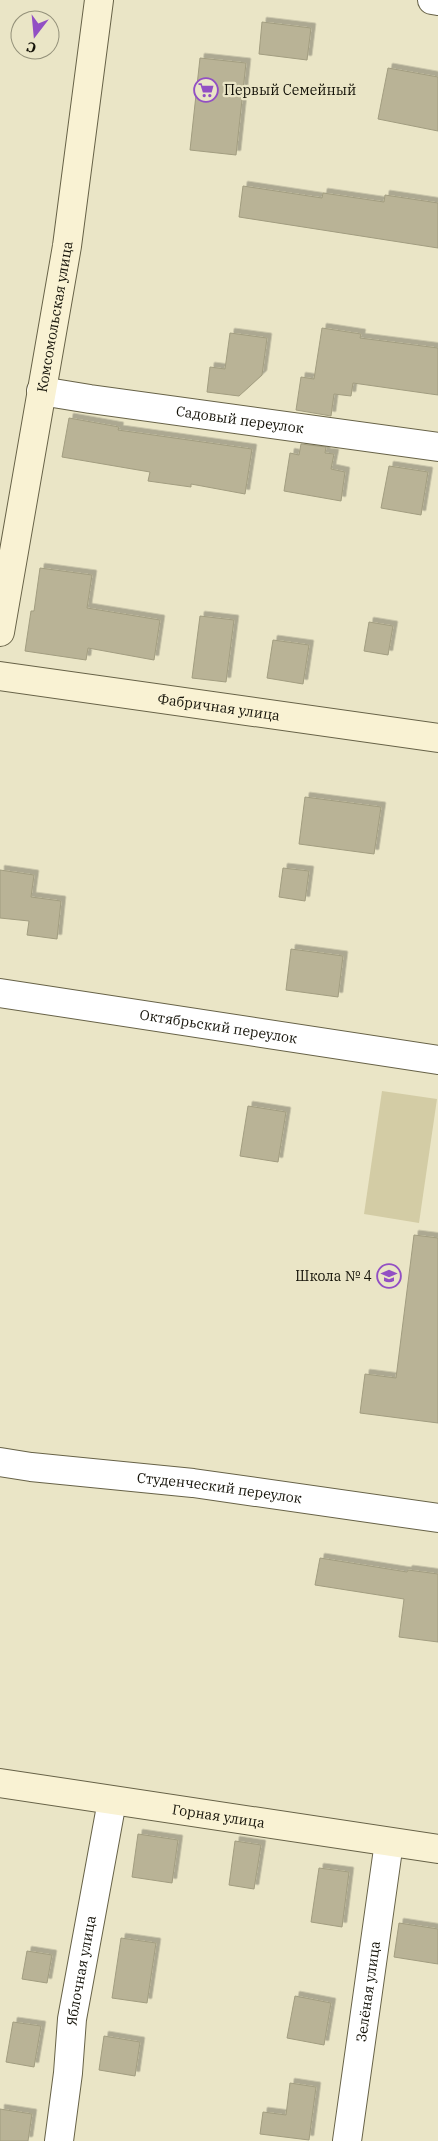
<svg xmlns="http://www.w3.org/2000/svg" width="438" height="2141" font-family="'IBM Plex Serif',serif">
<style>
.green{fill:#d3cca5}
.building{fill:#b9b396;stroke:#a29d80;filter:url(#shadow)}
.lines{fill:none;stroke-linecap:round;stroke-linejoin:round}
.street-casing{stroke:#676247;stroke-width:30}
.secondary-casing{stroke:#676247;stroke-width:30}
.street{stroke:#fff;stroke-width:28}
.secondary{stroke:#f9f2d3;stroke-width:28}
.labels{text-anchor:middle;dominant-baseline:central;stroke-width:4.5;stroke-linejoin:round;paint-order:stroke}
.poi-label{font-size:14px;fill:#141208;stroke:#eae5c6;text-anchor:start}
.street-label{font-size:14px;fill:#141208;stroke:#eae5c6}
</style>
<defs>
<filter id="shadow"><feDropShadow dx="4.5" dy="-4.5" stdDeviation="0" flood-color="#0004"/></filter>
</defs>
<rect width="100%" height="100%" fill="#eae5c6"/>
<path class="green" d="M382,1091L437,1099L419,1223L364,1214Z"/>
<path class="building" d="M262,22L311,28L307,60L259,54Z
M200,58L246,63L236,155L190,150Z
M388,68L438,77V131L378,119Z
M243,186L322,198L323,193L384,202L385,195L438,203V248L239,217Z
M322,328L361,334L360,338L438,348V395L353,383L351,396L334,394L331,416L296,410L301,377L314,379Z
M230,333L267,338L262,375L239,396L207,392L210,367L225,369Z
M69,418L119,427L118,430L252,449L245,494L191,484V487L148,481L150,472L62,457Z
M301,444L326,447L325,453L334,454L331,469L345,472L341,501L284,491L290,453L299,455Z
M389,466L428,472L421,515L381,508Z
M40,568L92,575L87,608L160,620L154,660L88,648L86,660L25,651L31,611H34Z
M200,616L234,620L226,682L192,678Z
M369,622L393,626L388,655L364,651Z
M273,640L309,645L303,684L267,678Z
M305,797L381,807L374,854L299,844Z
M283,868L309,871L305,901L279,897Z
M0,870L34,875L31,897L61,901L57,939L27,935L29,921L0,918Z
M291,949L343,956L338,997L286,990Z
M248,1106L286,1112L278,1162L240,1156Z
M414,1235L438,1238V1423L360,1413L365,1374L396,1378Z
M320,1558L407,1572L408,1570L438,1574V1642L399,1637L404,1599L315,1585Z
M138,1834L178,1840L172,1883L132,1877Z
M235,1841L261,1845L254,1889L229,1885Z
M319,1868L349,1872L342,1927L311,1922Z
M399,1923L438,1929V1964L394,1957Z
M121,1938L156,1943L147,2003L112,1998Z
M27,1951L52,1955L47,1983L22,1979Z
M295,1996L331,2003L324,2045L287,2038Z
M13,2022L41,2026L34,2067L6,2062Z
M104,2036L140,2042L135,2076L99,2070Z
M290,2083L316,2087L309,2140L260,2134L263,2112L286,2115Z
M0,2109L32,2114L28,2141H0Z"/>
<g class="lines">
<g class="street-casing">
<g id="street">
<path d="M432,0L438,1"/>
<path id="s1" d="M41,391L90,399L438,447"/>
<path id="s2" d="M0,993L438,1060"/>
<path id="s3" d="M0,1462L31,1467L193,1483L438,1518"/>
<path id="s4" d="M59,2141L68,2073L72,2019L112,1801"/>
<path id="s5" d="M347,2141L389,1842"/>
</g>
</g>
<g class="secondary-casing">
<g id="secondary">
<path id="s6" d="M0,632L67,246L99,0"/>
<path id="s7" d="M0,676L438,738"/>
<path id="s8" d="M0,1783L438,1849"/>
</g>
</g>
<use href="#street" class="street"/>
<use href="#secondary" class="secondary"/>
</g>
<defs>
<g id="supermarket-ring" transform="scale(1.25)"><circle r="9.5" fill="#eae5c6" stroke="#924fc4" stroke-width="1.5"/><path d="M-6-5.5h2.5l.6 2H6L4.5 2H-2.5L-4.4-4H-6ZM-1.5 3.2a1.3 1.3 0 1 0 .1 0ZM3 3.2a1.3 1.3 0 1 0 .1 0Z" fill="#924fc4"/></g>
<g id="school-ring" transform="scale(1.25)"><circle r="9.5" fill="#eae5c6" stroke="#924fc4" stroke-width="1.5"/><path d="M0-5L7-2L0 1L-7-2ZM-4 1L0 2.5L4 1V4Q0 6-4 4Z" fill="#924fc4"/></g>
</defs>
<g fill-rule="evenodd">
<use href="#supermarket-ring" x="206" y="90"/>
<use href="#school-ring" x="389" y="1276"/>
</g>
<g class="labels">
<g class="poi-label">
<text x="224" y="90">Первый Семейный</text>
<text x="372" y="1276" text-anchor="end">Школа № 4</text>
</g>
<g class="street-label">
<text stroke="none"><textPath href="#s6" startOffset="320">Комсомольская улица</textPath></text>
<text stroke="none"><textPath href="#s1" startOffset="201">Садовый переулок</textPath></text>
<text stroke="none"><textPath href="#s7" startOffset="221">Фабричная улица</textPath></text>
<text stroke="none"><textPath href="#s2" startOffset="221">Октябрьский переулок</textPath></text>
<text stroke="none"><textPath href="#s3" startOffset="221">Студенческий переулок</textPath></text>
<text stroke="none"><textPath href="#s8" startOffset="221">Горная улица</textPath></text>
<text stroke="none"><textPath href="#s4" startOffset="172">Яблочная улица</textPath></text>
<text stroke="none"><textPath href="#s5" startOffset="151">Зелёная улица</textPath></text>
</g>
</g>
<g transform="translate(35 35) rotate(196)"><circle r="24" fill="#eae5c6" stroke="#94917a"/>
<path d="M0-4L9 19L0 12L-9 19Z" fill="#924fc4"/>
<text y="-8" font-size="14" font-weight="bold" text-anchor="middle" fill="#141208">С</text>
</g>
</svg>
